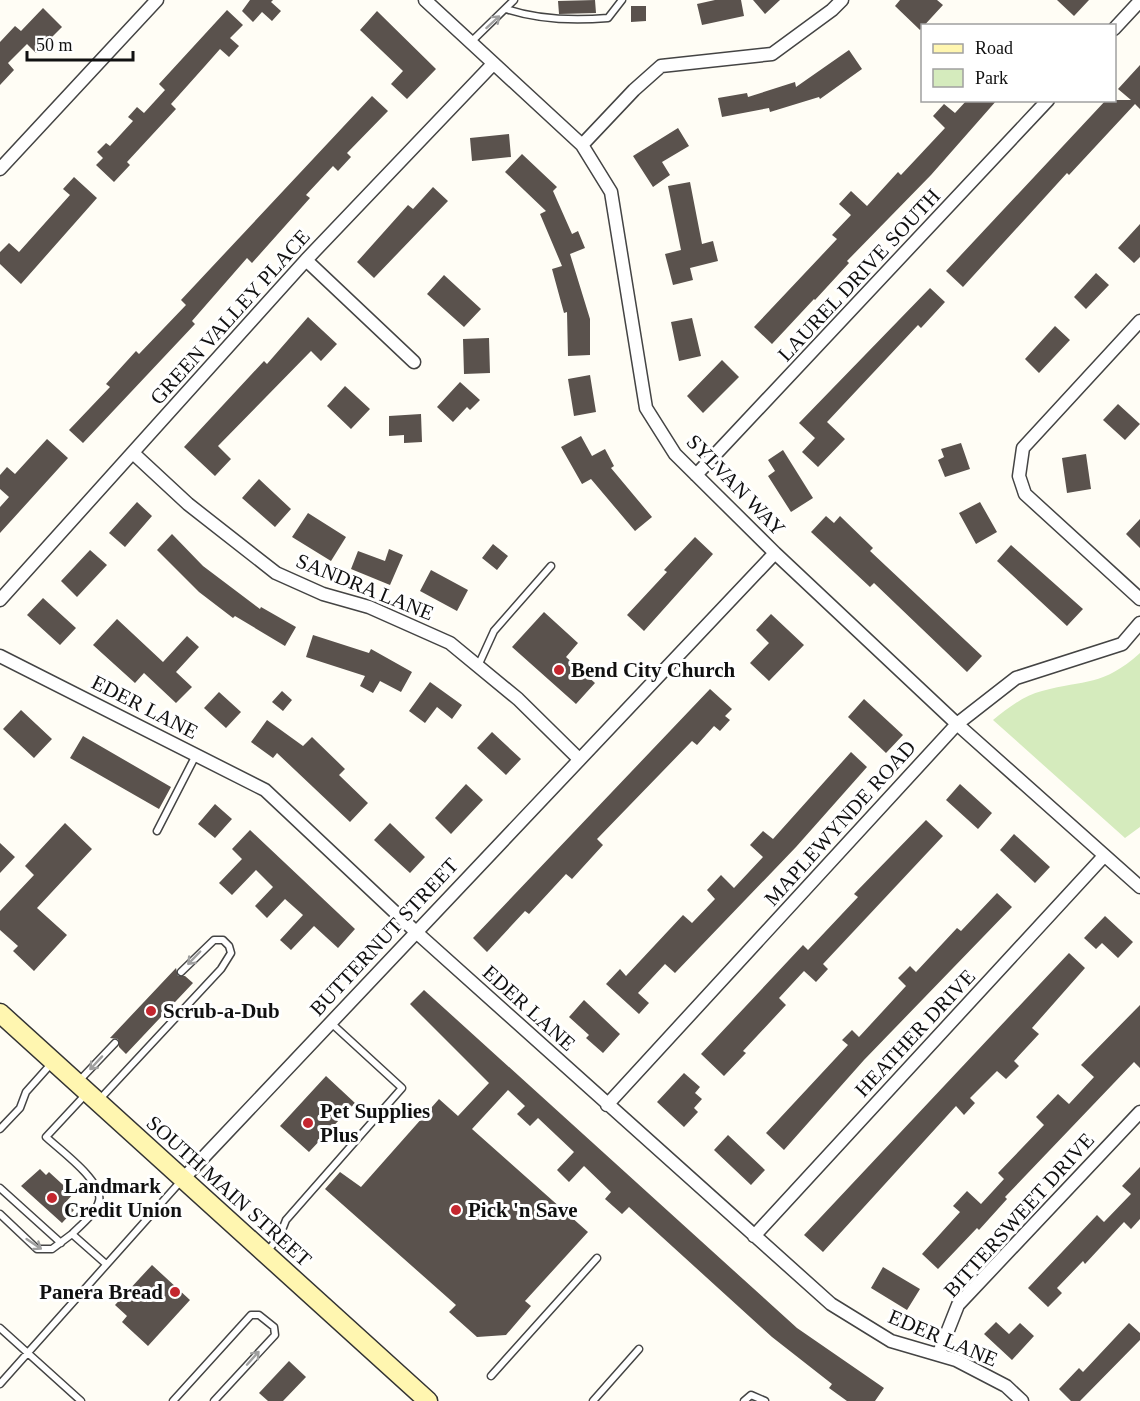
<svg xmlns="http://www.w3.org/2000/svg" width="1140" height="1401" font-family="Georgia,serif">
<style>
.green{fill:#d5ebbd}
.building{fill:#5a524d}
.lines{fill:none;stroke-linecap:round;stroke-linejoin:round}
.lane-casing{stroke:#444;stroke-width:9}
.street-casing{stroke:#444;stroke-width:15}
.secondary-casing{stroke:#333;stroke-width:21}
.lane{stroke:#fff;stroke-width:6}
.street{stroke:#fff;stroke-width:12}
.secondary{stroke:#fff6b0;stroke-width:18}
.oneway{stroke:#a0a0a0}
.poi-dot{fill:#c4262e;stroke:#fff;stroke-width:2}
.labels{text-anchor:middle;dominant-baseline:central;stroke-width:6;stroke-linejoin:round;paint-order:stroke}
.street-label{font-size:21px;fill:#111;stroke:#fff}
.poi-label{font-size:21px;font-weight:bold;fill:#111;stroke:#fff;text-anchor:start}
</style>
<rect width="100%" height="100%" fill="#fffdf5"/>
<path class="green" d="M1140,653V827L1125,838L993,720C1007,709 1024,695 1042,691C1086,679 1102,687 1140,653Z"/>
<path class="building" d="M250,0H273L271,2L281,11L272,21L262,12L253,22L242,11Z
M595,0L596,13L559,14L558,1Z
M715,0H741L744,16L702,25L697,4Z
M753,0H780L765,14Z
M900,0H937L943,5L920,30L895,6Z
M1057,0H1089L1074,16Z
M631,6H646V21L631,22Z
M43,8L62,27L36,53L27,44L8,63L14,70L0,85V42L15,26L21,31Z
M227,10L243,25L230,38L239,46L229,57L220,49L205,66L171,104L176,109L127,162L130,165L114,182L96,165L103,158L97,152L106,143L110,146L133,121L128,117L137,107L144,113L165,90L159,84Z
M377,11L436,69L407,99L391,84L403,71L360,30Z
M849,50L862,69L820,99L819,97L770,112L769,108L722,117L718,98L747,93L748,97L795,82L796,87Z
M1140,65V109L1135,104L1069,175L1067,173L963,287L946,271L1106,100H1131L1118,89Z
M372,96L388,111L347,153L351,157L338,171L333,166L306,195L310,198L252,263L247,258L192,321L195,324L83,443L69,430L110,387L106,384L136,351L139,354L186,305L181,300Z
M967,100H997L931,175L847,261L849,263L815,300L814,299L772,344L754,327L837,239L832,235L851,215L839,204L851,191L867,206L898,172L901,175L945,128L933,116L944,104L955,113Z
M678,128L689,146L662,162L670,175L653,187L633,156Z
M509,134L511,157L472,161L470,138Z
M522,154L557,187L553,191L572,234L578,231L585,248L570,254L590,319V355L568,356L567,312L564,313L552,269L562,266L540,214L546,211L505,172Z
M74,177L97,198L21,284L0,264V252L9,243L19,252L70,195L63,189Z
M690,182L702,244L713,241L718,261L690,268L693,280L673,285L665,254L681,250L668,186Z
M433,187L448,201L374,278L357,262L408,205L413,209Z
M1140,224V257L1134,263L1118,248Z
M1096,273L1109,285L1086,309L1074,297Z
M444,275L481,309L464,327L427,294Z
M930,288L945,302L921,328L918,325L827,422L845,439L818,467L802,452L815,438L799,423Z
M308,317L337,344L321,361L311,351L218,446L231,459L215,476L184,447L264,361L267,364Z
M692,318L701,356L679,361L671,322Z
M1055,326L1070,340L1039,373L1025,359Z
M489,338L490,373L464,374L463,339Z
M722,360L739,377L703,413L687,396Z
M590,375L596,412L574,416L568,379Z
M460,382L480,400L470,410L467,407L453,422L437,407Z
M345,386L370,409L351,429L327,406Z
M1118,404L1140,424L1125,440L1103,420Z
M421,414L422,442L404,443V435L389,436V416Z
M581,436L592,456L605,449L614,466L611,468L652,517L635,531L591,479L582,484L561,447Z
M47,439L68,458L0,533V507L9,497L0,489V475L7,467L15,474Z
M961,443L970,469L945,477L938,460L944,457L941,449Z
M783,450L813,498L791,512L768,476L775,471L768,460Z
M1086,454L1091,489L1067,493L1062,458Z
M259,479L291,509L275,527L242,498Z
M137,502L152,516L125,547L109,533Z
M980,502L997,532L976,544L959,513Z
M308,513L346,537L331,561L292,537Z
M826,516L834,523L840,516L873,548L870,551L982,656L967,672L874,583L870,587L811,532Z
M1140,519V548L1126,534Z
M172,534L203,566L260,609L261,607L296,627L285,646L235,616L233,618L199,592L157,550Z
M695,537L713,554L644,631L627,615L667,572L664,570Z
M493,544L508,556L497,570L482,558Z
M1011,545L1083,609L1067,626L997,561Z
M389,549L403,555L390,585L351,569L358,551L385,561Z
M90,550L107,565L77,597L61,581Z
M431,570L468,590L457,611L420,591Z
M43,598L76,628L60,645L27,615Z
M544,612L578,643L566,657L595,683L576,704L512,647Z
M771,614L804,645L769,681L750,663L769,643L756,630Z
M117,619L163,662L187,636L199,647L176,672L192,687L176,703L144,673L135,683L93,645Z
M313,635L369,653L371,649L412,672L401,692L380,681L373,693L360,686L365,676L306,657Z
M430,682L462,705L452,719L437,707L425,723L409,711Z
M710,689L732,709L725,716L730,720L720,731L714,726L697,745L692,741L597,839L603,845L572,879L566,874L529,914L525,911L487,952L473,938Z
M282,691L292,700L283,711L272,702Z
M219,692L241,712L226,728L204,708Z
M864,699L903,735L886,753L848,717Z
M21,710L52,739L34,758L3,729Z
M267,720L303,746L312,737L345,769L339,775L368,803L350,822L277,753L273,758L251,742Z
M492,732L521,759L506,775L477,748Z
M83,736L171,787L159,809L70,758Z
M851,752L867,767L796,847L675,973L665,964L638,993L649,1003L639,1014L606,984L620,969L626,976L683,915L692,923L715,899L707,890L721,875L734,888L763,857L750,845L763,831L773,839Z
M466,784L483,800L451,834L435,818Z
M960,784L992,813L978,829L946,800Z
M215,804L232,819L215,838L198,824Z
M926,820L943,836L823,964L828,969L816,982L804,971L779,998L786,1005L743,1051L746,1053L724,1076L701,1054L803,945L808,950L858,897L854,894Z
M65,823L92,849L37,908L67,935L34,971L13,951L18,946L0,930V911L34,875L25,866Z
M390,823L425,857L410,873L374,840Z
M250,830L355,929L338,948L314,926L291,950L280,940L303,915L285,899L267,918L255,906L273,887L256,870L232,895L219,883L242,859L232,849Z
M1014,834L1050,867L1035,883L1000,850Z
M0,843L15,857L0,873Z
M997,893L1012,907L864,1060L784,1150L766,1133L848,1045L842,1040L852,1030L859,1037L906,986L898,978L910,966L916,972L957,928L961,931Z
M1105,916L1133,942L1118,958L1102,943L1096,949L1084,938Z
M1069,953L1085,968L1032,1028L1039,1034L1014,1061L1019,1066L1006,1079L997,1071L970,1098L975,1103L964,1115L956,1106L823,1252L804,1235Z
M176,968L178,976H185L193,983L126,1054L119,1047L118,1039L110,1038Z
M424,990L797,1328L884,1388L875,1401H847L829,1388L832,1384L772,1337L629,1207L622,1214L605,1199L611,1192L584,1166L569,1182L557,1170L574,1152L538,1118L530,1126L517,1114L525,1106L508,1090L472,1129L588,1232L525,1301L531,1306L506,1335L477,1337L449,1312L456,1305L325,1189L340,1172L361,1187L439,1099L458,1116L489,1083L410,1004Z
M584,1000L620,1034L603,1053L586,1038L589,1035L569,1017Z
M1140,1005V1068L1134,1062L1005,1197L1007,1199L979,1230L977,1228L938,1269L922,1254L960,1212L953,1206L967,1191L981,1204L1004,1179L998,1173L1044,1125L1036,1117L1058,1094L1069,1104L1094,1077L1081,1065Z
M684,1073L700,1087L695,1093L702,1099L694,1108L698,1112L684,1127L657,1102Z
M326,1076L355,1103L309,1152L280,1126Z
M728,1135L765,1170L751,1185L714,1150Z
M1140,1167V1219L1131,1229L1124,1222L1085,1264L1083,1261L1057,1288L1062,1293L1048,1307L1028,1288L1097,1215L1104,1222L1131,1194L1122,1186Z
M40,1169L46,1175L49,1172L73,1194L65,1203L74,1210L62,1223L21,1186Z
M152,1265L190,1300L148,1346L122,1322L127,1316L115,1305Z
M883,1267L920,1289L907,1310L871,1288Z
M996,1322L1009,1334L1020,1323L1034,1336L1012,1360L984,1334Z
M1129,1323L1140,1333V1340L1080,1401H1071L1059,1389L1079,1368L1083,1372Z
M289,1361L306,1377L283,1401H268L259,1393Z"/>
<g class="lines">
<g class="lane-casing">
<path id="lane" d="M506,9C539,20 573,21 608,18L622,0
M471,42L514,0
M478,666L494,631L551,566
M157,831L196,755
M78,1082L115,1043
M86,1094L46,1137C60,1150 104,1182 99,1201C96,1213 81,1225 72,1234L106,1264
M99,1100L221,969L231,953L229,946L223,940H214L181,972
M0,1129L20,1108L26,1092L51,1064
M0,1188L61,1243
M0,1214L37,1249H52L72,1234
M267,1252L280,1235L286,1220L402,1088L330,1022
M0,1328L81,1401
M491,1376L597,1258
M0,1384L181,1181
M173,1401L251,1315H259L274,1327L275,1335L214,1401
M593,1401L639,1349
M744,1401L751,1395L765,1401"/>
</g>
<g class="street-casing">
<path id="street" d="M425,0L582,145L611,192L646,408L675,454L775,553L957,724L1140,887
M1114,29L1140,1
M582,145L634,90L661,66L772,54L832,10L842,0
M0,169L157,0
M306,260L414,362
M1140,321L1023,448L1019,476L1025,494L1140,599
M133,453L188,504L276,573L323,594L369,607L450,643L518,699L579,759
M696,475L1048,100
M0,600L306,260L493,64
M0,656L265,790L416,932L831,1304L891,1341L956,1360L1006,1386L1022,1401
M607,1105L957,724L1016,678L1122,644L1140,623
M183,1179L775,553
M754,1236L1104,856
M939,1353L958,1305L1140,1112"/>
</g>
<g class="secondary-casing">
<path id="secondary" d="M0,1013L428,1401"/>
</g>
<use href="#lane" class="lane"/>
<use href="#street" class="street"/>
<use href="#secondary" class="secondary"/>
</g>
<defs><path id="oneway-shaft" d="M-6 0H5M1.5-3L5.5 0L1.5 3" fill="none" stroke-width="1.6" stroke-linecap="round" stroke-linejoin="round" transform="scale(1.5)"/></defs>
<g class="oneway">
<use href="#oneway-shaft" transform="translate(493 22) rotate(-42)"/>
<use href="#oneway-shaft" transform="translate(194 958) rotate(134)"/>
<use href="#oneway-shaft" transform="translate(96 1063) rotate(133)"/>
<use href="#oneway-shaft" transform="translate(34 1244) rotate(34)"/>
<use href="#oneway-shaft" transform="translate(253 1358) rotate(-48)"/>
</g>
<g class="poi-dot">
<circle cx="559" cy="670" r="6"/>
<circle cx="151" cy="1011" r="6"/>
<circle cx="308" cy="1123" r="6"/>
<circle cx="52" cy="1198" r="6"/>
<circle cx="456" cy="1210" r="6"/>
<circle cx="175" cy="1292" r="6"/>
</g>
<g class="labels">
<g class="street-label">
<text transform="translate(859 275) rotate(-47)">LAUREL DRIVE SOUTH</text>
<text transform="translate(230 317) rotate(-48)">GREEN VALLEY PLACE</text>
<text transform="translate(736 485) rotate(46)">SYLVAN WAY</text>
<text transform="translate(365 587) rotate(22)">SANDRA LANE</text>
<text transform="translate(145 707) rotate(27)">EDER LANE</text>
<text transform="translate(840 823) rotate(-48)">MAPLEWYNDE ROAD</text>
<text transform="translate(384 937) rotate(-47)">BUTTERNUT STREET</text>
<text transform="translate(529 1008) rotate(42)">EDER LANE</text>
<text transform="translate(915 1033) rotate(-47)">HEATHER DRIVE</text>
<text transform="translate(229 1191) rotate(42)">SOUTH MAIN STREET</text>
<text transform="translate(1019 1215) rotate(-48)">BITTERSWEET DRIVE</text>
<text transform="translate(943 1338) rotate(23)">EDER LANE</text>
</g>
<g class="poi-label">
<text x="571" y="670">Bend City Church</text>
<text x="163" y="1011">Scrub-a-Dub</text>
<text x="320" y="1111">Pet Supplies<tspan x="320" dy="24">Plus</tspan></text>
<text x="64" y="1186">Landmark<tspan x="64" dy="24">Credit Union</tspan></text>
<text x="468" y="1210">Pick 'n Save</text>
<text x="163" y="1292" text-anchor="end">Panera Bread</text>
</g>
</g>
<rect x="921" y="24" width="195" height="78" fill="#ffffff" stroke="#a0a0a0" stroke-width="1.5"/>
<rect x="933" y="44" width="30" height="9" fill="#fff6b0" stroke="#a0a0a0" stroke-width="1.5"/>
<text x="975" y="54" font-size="18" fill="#111111">Road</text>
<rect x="933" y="69" width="30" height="18" fill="#d5ebbd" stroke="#a0a0a0" stroke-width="1.5"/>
<text x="975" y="84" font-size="18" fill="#111111">Park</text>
<path d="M27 51v9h106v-9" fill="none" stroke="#111111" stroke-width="3"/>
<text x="36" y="51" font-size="18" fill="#111111" stroke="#ffffff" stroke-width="4.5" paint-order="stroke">50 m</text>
</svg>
